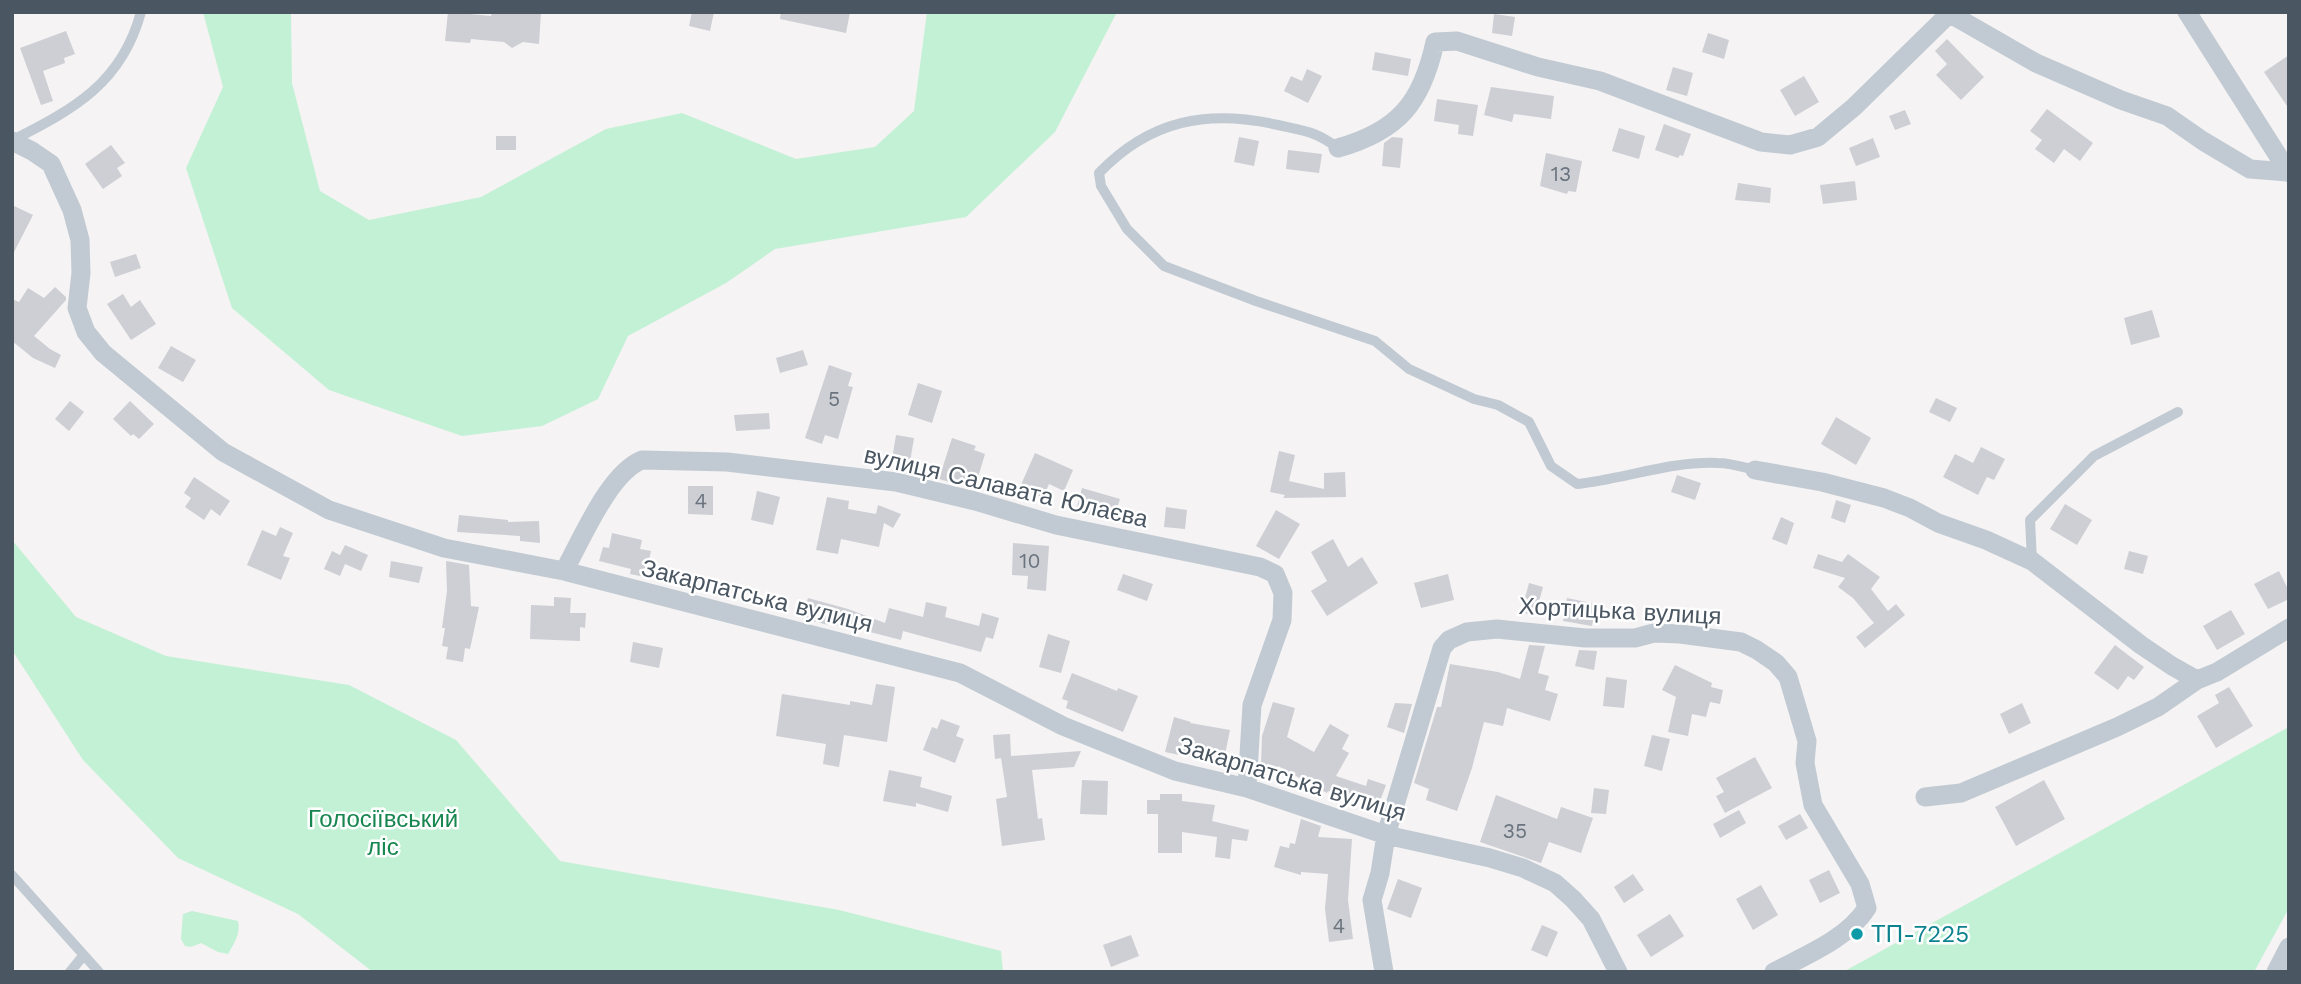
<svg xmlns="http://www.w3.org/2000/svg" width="2301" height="984" font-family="'Work Sans',sans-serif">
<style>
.green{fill:#c3f1d5}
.building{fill:#cdcfd5}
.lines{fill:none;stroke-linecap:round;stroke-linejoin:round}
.service{stroke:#c1cad2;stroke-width:10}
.minor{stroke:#c1cad2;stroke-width:19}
.culture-dot{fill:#0f9aa8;stroke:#fff;stroke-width:2.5}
.labels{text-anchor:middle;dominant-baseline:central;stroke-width:5;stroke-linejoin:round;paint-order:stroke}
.number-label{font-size:21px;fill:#6b747e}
.street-label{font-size:24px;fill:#4a5661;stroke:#fff}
.park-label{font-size:24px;fill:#17864f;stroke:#fff}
.culture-label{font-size:24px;fill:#0d838f;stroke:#fff;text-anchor:start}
</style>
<rect width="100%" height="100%" fill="#f5f3f3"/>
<path class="green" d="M203,12H291L292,83L320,191L369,220L481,197L606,129L682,113L796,159L875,147L914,111L927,12H1117L1055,132L966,217L775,249L726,283L628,336L598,399L542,426L462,436L329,390L232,308L186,168L223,87Z
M12,540L76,617L166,656L349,685L456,740L560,861L839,910L1001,951L1003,972H373L298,914L178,858L83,760L12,650Z
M2289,727V908L2254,972H1843Z
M192,911L238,921C241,933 234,944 228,954L218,952L201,943L191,947L185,946L181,939L183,914Z"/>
<path class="building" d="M448,12L491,16L492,12H541L539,44L523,42L512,48L504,42L471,39L470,43L445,41Z
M692,12H714L710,31L689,26Z
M781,12H850L846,33L780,19Z
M1494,14L1515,17L1512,36L1492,33Z
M66,31L75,54L64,58L65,63L43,71L53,101L41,105L20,48Z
M1708,33L1729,40L1724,59L1702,52Z
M1947,39L1984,77L1961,100L1936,75L1947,64L1935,51Z
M1375,52L1411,59L1408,76L1372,70Z
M2289,55V109L2264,72Z
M1673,67L1693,73L1687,96L1666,90Z
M1307,69L1322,76L1308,103L1284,91L1291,76L1302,81Z
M1804,76L1819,102L1795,116L1780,90Z
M1491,87L1554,96L1551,119L1514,114L1512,122L1484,115Z
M1437,99L1478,105L1473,136L1458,134L1459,125L1434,121Z
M2047,109L2093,143L2080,161L2064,149L2054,163L2035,149L2042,140L2030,131Z
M1905,110L1911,124L1895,130L1889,116Z
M1664,124L1691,134L1683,156L1680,155L1678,158L1655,150Z
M1619,128L1645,136L1639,159L1612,151Z
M496,136H516V150H496Z
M1239,137L1259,141L1254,166L1234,162Z
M1392,137L1403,138L1400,168L1382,166L1384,143Z
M1873,138L1880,157L1856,166L1849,148Z
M111,145L125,163L117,168L122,176L103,189L85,164Z
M1288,150L1322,154L1319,173L1286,169Z
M1546,153L1582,161L1576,192L1568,191L1567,194L1540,186Z
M1855,181L1857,200L1823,204L1820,185Z
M1738,183L1771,188L1770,203L1735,200Z
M12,205L33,215L12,256Z
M136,254L141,268L115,277L110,262Z
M55,287L66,297V300L34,336L50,349L61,355L55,368L33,358L12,341V299L19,302L28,288L44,298Z
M123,294L131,307L140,300L156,324L131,340L107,304Z
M2152,310L2160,337L2131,345L2124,318Z
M171,346L196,360L183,382L158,368Z
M803,350L808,365L780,373L776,358Z
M829,365L852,373L848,386L853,387L838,439L825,435L822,444L805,438Z
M918,383L942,391L932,423L908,415Z
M1936,398L1957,408L1950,422L1929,412Z
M70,401L84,412L69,431L55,419Z
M130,401L154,424L139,439L133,434L131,436L113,419Z
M769,413L770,429L736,431L734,415Z
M1836,417L1871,438L1856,465L1821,444Z
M896,435L914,438L910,462L892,459Z
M952,438L976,446L974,450L985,454L976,484L962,480L960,485L939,479Z
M1981,447L2005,459L1994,480L1987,477L1978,495L1943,477L1955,454L1973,463Z
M1279,451L1295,455L1289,481L1324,489V473L1345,472L1346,497L1283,498L1285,495L1270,492Z
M1035,453L1073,470L1064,491L1049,484L1043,498L1020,487Z
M1677,475L1701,483L1695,500L1671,492Z
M194,477L230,501L220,516L211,509L204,520L185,507L191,498L184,493Z
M688,486H713V515L688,514Z
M1082,488L1120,499L1113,521L1076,511Z
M757,491L780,497L773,525L751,520Z
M827,497L849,501L848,509L876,514L878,505L901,514L893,528L884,523L879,547L841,539L838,554L816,550Z
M1836,500L1851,505L1845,523L1831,518Z
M2065,504L2092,520L2077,545L2050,529Z
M1166,507L1187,510L1185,529L1164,527Z
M1276,510L1300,524L1279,559L1256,546Z
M459,515L508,520V522L539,521L540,543L520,541V536L457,532Z
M1781,517L1794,523L1787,545L1772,539Z
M280,527L293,533L283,556L290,558L281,580L247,565L262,530L276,536Z
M612,533L642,540L640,549L651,551L645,577L630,574L631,569L599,561L603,547L609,548Z
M1333,539L1348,567L1362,557L1378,583L1327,616L1311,591L1327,581L1311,552Z
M1013,543L1049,546L1046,591L1027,589L1028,576L1012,575Z
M345,545L368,555L361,571L345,564L340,576L324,569L332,551L340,555Z
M2129,551L2148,556L2143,574L2124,569Z
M1818,554L1842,562L1848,554L1880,577L1871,589L1888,611L1896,604L1905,615L1865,648L1856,637L1874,623L1853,598L1838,587L1845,578L1813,568Z
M391,561L423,567L419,583L389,577Z
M446,561L469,565L471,606L479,607L470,649L465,648L463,662L446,659L448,647L442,646L445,628H442L447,591Z
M2279,571L2289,591V599L2268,609L2254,584Z
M1123,574L1153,584L1147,601L1117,590Z
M1448,574L1454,600L1421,608L1414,583Z
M1529,583L1543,587L1535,616L1521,612Z
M554,597L571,598L570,613H586L585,628L580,627V641L530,639L531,605L554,606Z
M808,598L848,609L885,623L889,608L923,617L926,602L947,607L945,617L979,626L982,613L999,618L993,639L986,637L981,652L903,631L901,640L843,625L842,627L828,623V625L802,618Z
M1567,598L1596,604L1592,626L1563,621Z
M2231,610L2245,634L2217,650L2203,626Z
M1048,634L1070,641L1061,673L1039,667Z
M633,642L663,648L659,668L630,662Z
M1529,645L1545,646L1538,673L1549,676L1545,690L1558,694L1550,721L1507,708L1503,726L1484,722L1472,768L1457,811L1426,800L1429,789L1414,783L1437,707H1441L1450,664L1498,672L1520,679Z
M2115,645L2144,667L2134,680L2128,676L2118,690L2094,673Z
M1579,650L1597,651L1594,670L1575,666Z
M1675,665L1712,683L1711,687L1723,690L1720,704L1710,702L1706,717L1692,714L1688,736L1668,732L1676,697L1662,690Z
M1072,673L1117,691L1118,688L1138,696L1123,732L1066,708L1068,701L1062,699Z
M1606,677L1627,680L1624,708L1603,706Z
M876,684L895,687L887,742L844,735L839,767L823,764L826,744L776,736L782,694L850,705V701L872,705Z
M2229,687L2253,726L2216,748L2197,716L2219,703L2215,695Z
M1273,702L1295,708L1287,737L1314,752L1330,724L1349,735L1342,749L1349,753L1336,776L1366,786L1368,779L1386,785L1377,809L1328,791L1327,793L1278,766L1277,770L1261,766L1262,736Z
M1395,703L1412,704L1404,733L1387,727Z
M2022,703L2031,723L2009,734L2000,714Z
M1174,717L1191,722L1190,723L1230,730L1223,764L1165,752Z
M941,719L960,726L956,736L964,739L955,763L923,750L932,727L937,729Z
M1010,734L1011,756L1081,751L1074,767L1032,770L1038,819L1042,818L1045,840L1002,846L996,799L1007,797L1001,758L995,759L993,735Z
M1652,735L1670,739L1662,771L1644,766Z
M1755,757L1772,788L1725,813L1716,796L1724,792L1716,778Z
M889,770L922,777L920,787L952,796L948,812L916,803V807L883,801Z
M1082,780L1108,781L1107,815L1080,814Z
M2044,780L2065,819L2016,846L1995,807Z
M1594,788L1609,790L1606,814L1591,813Z
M1160,794H1182V801L1215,805L1212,821L1249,830L1247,841L1232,839L1230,859L1215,857L1217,837L1182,832V853H1158V814H1147V800H1160Z
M1496,795L1557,819L1561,807L1593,818L1581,853L1549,842L1541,863L1480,842Z
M1739,810L1746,823L1720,838L1713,824Z
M1800,814L1808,828L1786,840L1778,826Z
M1301,819L1321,826L1318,837L1352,839L1348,900L1353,939L1329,942L1325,909L1328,874L1301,872V875L1274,867L1280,846L1289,848L1290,843L1295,844Z
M1829,870L1840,893L1820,903L1809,880Z
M1633,874L1644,890L1624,903L1614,887Z
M1398,879L1422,888L1411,918L1387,909Z
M1761,885L1778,915L1753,930L1736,899Z
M1670,914L1684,936L1651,957L1637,935Z
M1542,925L1558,932L1547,957L1531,950Z
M1131,935L1139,956L1111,967L1103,945Z"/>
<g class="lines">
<path class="service" d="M13,140C74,109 122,83 141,12
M1338,148C1315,131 1305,131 1278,125C1207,109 1150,120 1099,173L1101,186L1127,229L1164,266L1256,301L1375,341L1409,369L1474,399L1498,405L1529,422L1551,466L1577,484C1624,479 1670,461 1718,463C1730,463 1743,467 1755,470
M2032,561L2030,520L2094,456L2178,412
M12,875L99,972
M70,972L83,956"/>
<path class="minor" d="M1947,12L2036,63L2121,100L2167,116L2203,141L2250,169L2288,172
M2187,12L2289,173
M12,141L32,151L51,164L72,210L80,240L81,273L77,308L86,332L103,353L223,452L329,510L444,548L564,571L960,673L1063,726L1175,771L1247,788L1386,835L1490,858L1523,868L1555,883L1573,899L1591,919L1618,972
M1338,148C1399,131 1422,102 1435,42L1457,41L1538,67L1600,81L1761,142L1790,145L1818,137L1854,107L1951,12
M1755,470L1822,482L1884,498L1910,508L1938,523L1986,540L2032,561L2141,645L2172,666L2197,680L2217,672L2289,628
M564,571C582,539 609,473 642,460L727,462L896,482L975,501L1056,525L1260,567L1275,574L1283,593L1282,620L1252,705L1247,788
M1925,797L1961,793L2117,727L2158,707L2197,680
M1384,972L1372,900L1380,873L1386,835L1442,648L1449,640L1467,632L1497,629L1585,638H1635L1654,633L1680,634L1741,642L1757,650L1776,663L1788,677L1807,741L1805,763L1813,805L1860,884L1867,908C1847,939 1806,955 1774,972
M2276,972L2289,947"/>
</g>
<circle class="culture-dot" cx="1857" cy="934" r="7"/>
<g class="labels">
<g class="number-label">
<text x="1561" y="173">13</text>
<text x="834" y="398">5</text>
<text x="701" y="500">4</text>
<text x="1030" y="560">10</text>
<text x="1515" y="830">35</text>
<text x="1339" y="925">4</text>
</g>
<g class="street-label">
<text transform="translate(1006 487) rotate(13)">вулиця Салавата Юлаєва</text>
<text transform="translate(757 596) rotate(14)">Закарпатська вулиця</text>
<text transform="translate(1620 611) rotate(3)">Хортицька вулиця</text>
<text transform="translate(1292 779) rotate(17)">Закарпатська вулиця</text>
</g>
<g class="park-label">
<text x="383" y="819">Голосіївський<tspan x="383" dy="28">ліс</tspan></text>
</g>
<g class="culture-label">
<text x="1871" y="934">ТП-7225</text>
</g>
</g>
<rect width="2301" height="984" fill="none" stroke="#4a5661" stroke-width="28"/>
</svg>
